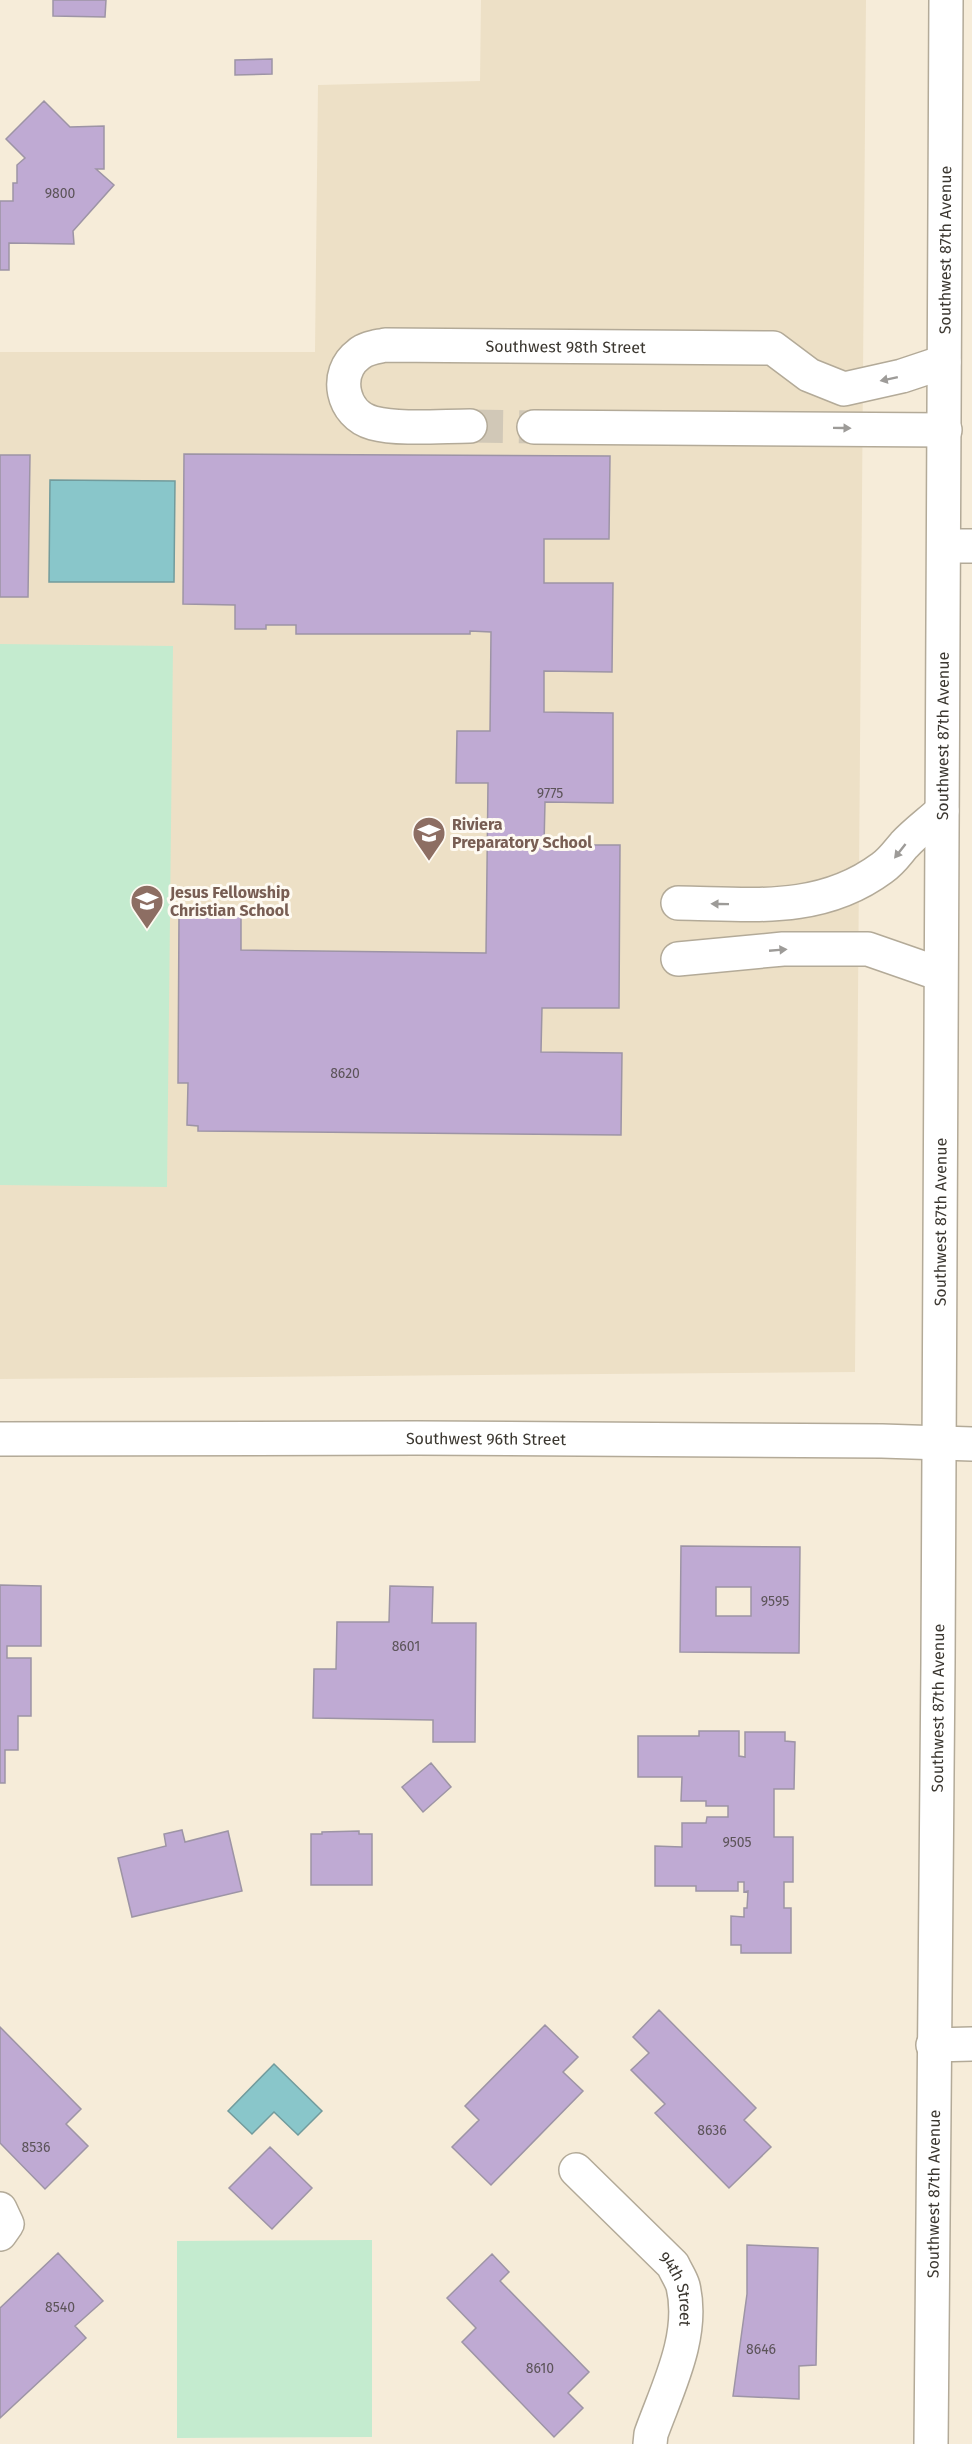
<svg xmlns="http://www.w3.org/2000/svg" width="972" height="2444" font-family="'Fira Sans',sans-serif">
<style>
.built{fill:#ede0c6}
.green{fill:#c4ebcf}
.water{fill:#89c6ca;stroke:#729b9c;stroke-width:1.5}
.building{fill:#bfaad3;stroke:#9d94a5;stroke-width:1.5;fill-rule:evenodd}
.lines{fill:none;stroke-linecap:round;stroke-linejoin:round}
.minor-tunnel{stroke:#d1c8b7;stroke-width:33;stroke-dasharray:33 16;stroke-linecap:butt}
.minor-casing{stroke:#b3aa98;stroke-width:36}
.major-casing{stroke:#b3aa98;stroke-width:36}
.minor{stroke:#fff;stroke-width:33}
.major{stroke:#fff;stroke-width:33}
.oneway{fill:#9d9b98}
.labels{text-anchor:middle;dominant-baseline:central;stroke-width:6;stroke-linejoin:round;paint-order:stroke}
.number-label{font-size:14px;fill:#5c5459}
.street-label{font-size:16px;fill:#3b3730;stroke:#fefaf2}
.education-label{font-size:16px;font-weight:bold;fill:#785e54;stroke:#fefaf2;text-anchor:start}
</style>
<rect width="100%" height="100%" fill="#f6ecd9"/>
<path class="built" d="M481,0H866L855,1372L0,1379V352H315L318,85L480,81Z"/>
<path class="green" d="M0,644L173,646L167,1187L0,1185Z
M372,2240V2437L177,2438V2241Z"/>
<path class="water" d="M50,480L175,481L174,582H49Z
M274,2064L322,2111L298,2135L274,2112L252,2134L228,2111Z"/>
<path class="building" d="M53,0H106L105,17L53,16Z
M272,59V74L235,75V60Z
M44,101L70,127L104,126V169H96L114,185L73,231L74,244L9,243V270H0V201H13V183H17V165L25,158L6,139Z
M184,454L610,456L609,539H544V583H613L612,672L544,671V712L613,713V803L545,802L544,845H620L619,1008H542L541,1052L622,1053L621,1135L198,1131V1126L187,1125L188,1083H178L179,915L241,916V950L486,953L488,783H456L457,731H490L491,632L470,631V634H296V625H266V629H235V605L183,604Z
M0,455H30L28,597H0Z
M681,1546L800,1547L799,1653L680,1652ZM716,1587H751V1616H716Z
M0,1585L41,1586V1646H7V1658H31V1716H18V1750H5V1783H0Z
M390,1586L433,1587L432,1623H476L475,1742H433V1720L313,1718L314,1669H336L337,1622H389Z
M699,1731H739V1756L745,1757V1732H785V1741L795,1742L794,1789H774V1837H793V1882H784V1908H791V1953H741V1945H731V1916L744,1917V1908H747L748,1891L744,1892V1882H738V1891H696V1886H655V1846L682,1847V1823H706L707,1817H728V1806H706V1801H681L682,1777H638V1736H699Z
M431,1763L451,1787L423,1812L402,1787Z
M182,1830L185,1842L228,1831L242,1891L132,1917L118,1858L166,1846L164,1834Z
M359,1831V1834H372V1885H311V1834H322V1832Z
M659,2010L756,2108L744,2120L771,2147L729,2188L655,2113L665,2104L631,2070L649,2053L633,2037Z
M545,2025L578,2057L563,2072L583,2091L491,2185L452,2147L479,2120L465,2106Z
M0,2027L81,2109L66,2124L88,2146L45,2189L0,2143Z
M270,2147L312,2188L272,2229L229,2188Z
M747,2245L818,2248L816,2365L799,2366V2399L733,2396L747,2294Z
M58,2253L103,2301L75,2326L86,2338L0,2418V2308Z
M492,2254L509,2272L500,2281L589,2372L568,2393L583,2408L554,2437L462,2342L476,2328L447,2298Z"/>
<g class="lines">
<path class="minor-tunnel" d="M470,426L534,427"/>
<g class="minor-casing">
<g id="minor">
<path id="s1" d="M470,426C443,426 399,430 373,423C342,415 333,373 359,354C366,348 376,347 385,345L773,348L809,375L844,389L902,376L944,362"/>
<path d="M534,427L945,430"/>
<path d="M944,546H972"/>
<path d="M678,903C751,904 820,914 882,868C892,861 897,853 904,845C915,833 930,822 942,811"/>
<path d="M678,959L783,949H868L940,974"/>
<path id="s2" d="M0,1439L417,1438L882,1441L972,1444"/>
<path d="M933,2045L972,2044"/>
<path id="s3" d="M576,2170L673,2265C676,2272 681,2279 683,2286C695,2336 667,2389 651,2434L650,2444"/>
<path d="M0,2209L7,2224L0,2234"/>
</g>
</g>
<g class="major-casing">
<g id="major">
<path id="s4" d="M931,2444L938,1662L946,0"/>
</g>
</g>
<use href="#minor" class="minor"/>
<use href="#major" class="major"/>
</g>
<defs><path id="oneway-solid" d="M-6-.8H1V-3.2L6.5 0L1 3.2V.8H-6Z" transform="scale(1.5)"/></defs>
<g class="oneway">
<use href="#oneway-solid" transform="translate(889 379) rotate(168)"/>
<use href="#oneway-solid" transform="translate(842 428) rotate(1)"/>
<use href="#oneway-solid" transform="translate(900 851) rotate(128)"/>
<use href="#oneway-solid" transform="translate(720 904) rotate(-179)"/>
<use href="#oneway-solid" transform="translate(778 950) rotate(-5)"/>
</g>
<defs>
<g id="school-pin" transform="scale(1.725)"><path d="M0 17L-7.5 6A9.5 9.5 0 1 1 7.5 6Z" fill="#8d6e63" stroke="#fefaf2"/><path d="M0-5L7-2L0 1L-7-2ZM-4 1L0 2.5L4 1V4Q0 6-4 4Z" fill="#fff"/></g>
</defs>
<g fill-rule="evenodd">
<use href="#school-pin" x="429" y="833"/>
<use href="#school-pin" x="147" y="901"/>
</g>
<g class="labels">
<g class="number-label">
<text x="60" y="193">9800</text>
<text x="550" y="793">9775</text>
<text x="345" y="1073">8620</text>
<text x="775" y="1601">9595</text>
<text x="406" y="1646">8601</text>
<text x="737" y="1842">9505</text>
<text x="712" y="2130">8636</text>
<text x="36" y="2147">8536</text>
<text x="60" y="2307">8540</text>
<text x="761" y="2349">8646</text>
<text x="540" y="2368">8610</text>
</g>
<g class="street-label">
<text stroke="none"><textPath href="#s4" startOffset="2194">Southwest 87th Avenue</textPath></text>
<text stroke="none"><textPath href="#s1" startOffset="393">Southwest 98th Street</textPath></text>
<text stroke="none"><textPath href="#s4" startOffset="1708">Southwest 87th Avenue</textPath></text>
<text stroke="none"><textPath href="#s4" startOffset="1222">Southwest 87th Avenue</textPath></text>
<text stroke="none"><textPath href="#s2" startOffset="486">Southwest 96th Street</textPath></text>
<text stroke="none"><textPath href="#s4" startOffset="736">Southwest 87th Avenue</textPath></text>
<text stroke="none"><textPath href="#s4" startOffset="250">Southwest 87th Avenue</textPath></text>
<text stroke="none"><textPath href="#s3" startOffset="160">94th Street</textPath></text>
</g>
<g class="education-label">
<text x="452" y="824">Riviera<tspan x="452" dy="18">Preparatory School</tspan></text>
<text x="170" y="892">Jesus Fellowship<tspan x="170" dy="18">Christian School</tspan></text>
</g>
</g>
</svg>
